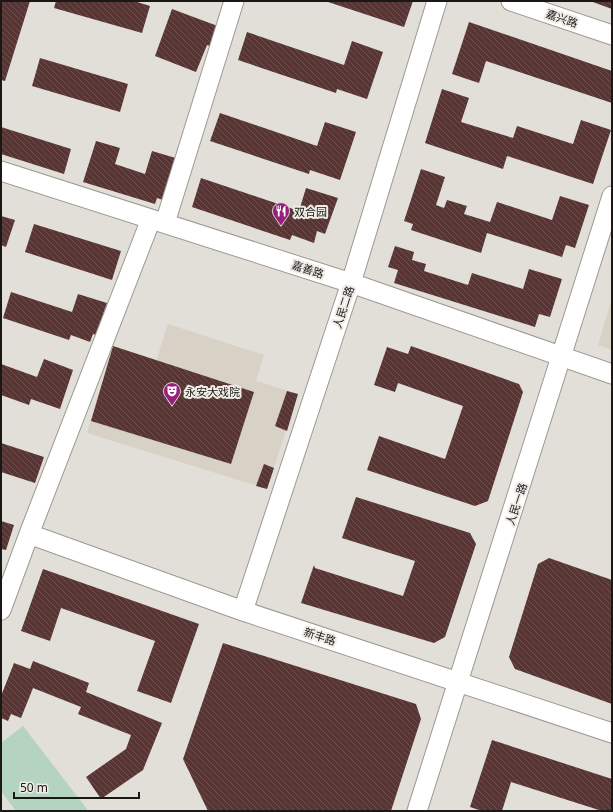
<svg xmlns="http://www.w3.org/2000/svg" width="613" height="812" font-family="'Noto Sans','Noto Sans SC',sans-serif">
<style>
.built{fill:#d8d1c5}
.park{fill:#b4d4bf}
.building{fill:url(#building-back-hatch)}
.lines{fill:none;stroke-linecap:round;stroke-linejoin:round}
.minor-casing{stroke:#9c9993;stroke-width:21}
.minor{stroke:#fff;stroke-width:19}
.labels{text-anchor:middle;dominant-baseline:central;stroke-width:4;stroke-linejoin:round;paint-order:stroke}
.street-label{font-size:11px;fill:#191816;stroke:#efece6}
.poi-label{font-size:11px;fill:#191816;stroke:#efece6;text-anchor:start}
</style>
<defs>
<pattern id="building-back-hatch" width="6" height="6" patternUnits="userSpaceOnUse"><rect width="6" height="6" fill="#583433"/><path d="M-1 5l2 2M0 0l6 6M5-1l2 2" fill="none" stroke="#6c4f4e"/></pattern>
</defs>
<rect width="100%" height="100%" fill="#e2dfd9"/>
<path class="built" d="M612,298V350L598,345Z
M168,324L264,355L256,381L298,394L267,489L87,433L113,346L156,361Z"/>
<path class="park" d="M23,726L87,809L85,811H16L1,791V743Z"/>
<path class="building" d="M1,1H30L5,81L1,80Z
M56,1H134L150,6L142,33L54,8Z
M325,1H413L404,27Z
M590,1H612V9Z
M172,9L223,28L215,48L207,45L196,72L155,56Z
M469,22L612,71V103L486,61L479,83L452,74Z
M247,32L344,65L352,41L383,52L367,99L337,89L336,93L238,60Z
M40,58L128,84L120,112L32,86Z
M442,89L469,98L461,122L513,138L517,126L573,144L581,120L611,130L593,184L507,156L503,169L425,143Z
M220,113L317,146L325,122L356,132L340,180L310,170L309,174L210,141Z
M1,127L71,149L64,174L1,154Z
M96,141L120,148L115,164L145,174L152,151L179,159L166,201L157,198L155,204L83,182Z
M421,169L445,177L436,205L444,208L447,200L467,206L464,214L490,222L497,202L552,220L560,196L589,205L575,248L566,245L562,257L487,233L481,253L411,230L413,224L404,221Z
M201,178L299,211L306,188L338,198L325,234L317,231L314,243L292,235L290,240L192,207Z
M1,216L15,220L6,247L1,245Z
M34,224L121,251L112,280L25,252Z
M395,246L414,252L412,260L426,264L424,271L468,285L472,273L523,289L529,269L562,279L550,317L539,314L535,327L394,283L398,270L388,267Z
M11,292L72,312L78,294L107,303L96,335L93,334L90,342L71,335L69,340L3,318Z
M113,346L254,392L231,464L91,421Z
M411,346L519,384L523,392L488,501L475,506L367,470L379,436L445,459L463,406L398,383L395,392L374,385L387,347L408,354Z
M44,359L73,370L60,409L31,399L29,405L1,395V364L37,377Z
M287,391L298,394L287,431L275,426Z
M1,443L44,457L35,483L1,472Z
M264,464L274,468L267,489L256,486Z
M356,497L470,533L476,544L445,637L434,643L301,603L314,565L315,568L403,596L415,561L342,538Z
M1,521L14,525L6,550L1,549Z
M549,558L612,580V704L515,669L509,657L538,564Z
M43,569L199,624L171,703L137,691L155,641L61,608L50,641L21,631Z
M223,643L416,704L421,719L391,811H208L183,759Z
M33,661L89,683L86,692L162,723L143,770L101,799L86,777L126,749L131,735L78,714L81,707L33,688L21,718L11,714L8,721L1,718V696L14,663L30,669Z
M492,740L612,779V811H602L511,782L502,811H482L470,807Z"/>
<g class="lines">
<g class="minor-casing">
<path id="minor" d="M511,1L612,35
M1,171L351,283L612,374
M165,223L234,1
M29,534L243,611L612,733
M1,610L29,534L151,219
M243,611L351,283L437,1
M417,811L612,196"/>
</g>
<use href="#minor" class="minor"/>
</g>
<defs>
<g id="restaurant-pin" transform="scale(0.9)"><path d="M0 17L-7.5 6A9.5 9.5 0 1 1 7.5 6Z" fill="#96207c" stroke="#efece6"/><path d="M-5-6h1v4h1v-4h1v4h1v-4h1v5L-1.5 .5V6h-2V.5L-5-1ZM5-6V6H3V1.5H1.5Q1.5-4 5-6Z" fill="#fff"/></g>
<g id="theatre-pin" transform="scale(0.9)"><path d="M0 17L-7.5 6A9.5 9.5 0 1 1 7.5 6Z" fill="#96207c" stroke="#efece6"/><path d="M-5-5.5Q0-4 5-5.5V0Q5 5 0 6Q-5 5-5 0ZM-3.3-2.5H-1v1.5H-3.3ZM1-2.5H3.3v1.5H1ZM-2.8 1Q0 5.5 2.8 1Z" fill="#fff"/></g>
</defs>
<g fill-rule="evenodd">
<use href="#restaurant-pin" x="281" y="211"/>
<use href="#theatre-pin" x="172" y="391"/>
</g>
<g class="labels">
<g class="street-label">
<text transform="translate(562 18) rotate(19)">嘉兴路</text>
<text transform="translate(308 269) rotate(18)">嘉善路</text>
<text transform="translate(343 307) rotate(-72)">人民二路</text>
<text transform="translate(516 504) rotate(-72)">人民一路</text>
<text transform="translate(320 636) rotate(18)">新丰路</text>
</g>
<g class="poi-label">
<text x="294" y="211">双合园</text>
<text x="185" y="391">永安大戏院</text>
</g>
</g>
<rect width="613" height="812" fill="none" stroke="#191816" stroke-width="4"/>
<path d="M14 792v6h125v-6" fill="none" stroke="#191816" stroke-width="2"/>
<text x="20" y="792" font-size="12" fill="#191816" stroke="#efece6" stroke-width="3" paint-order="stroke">50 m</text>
</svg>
